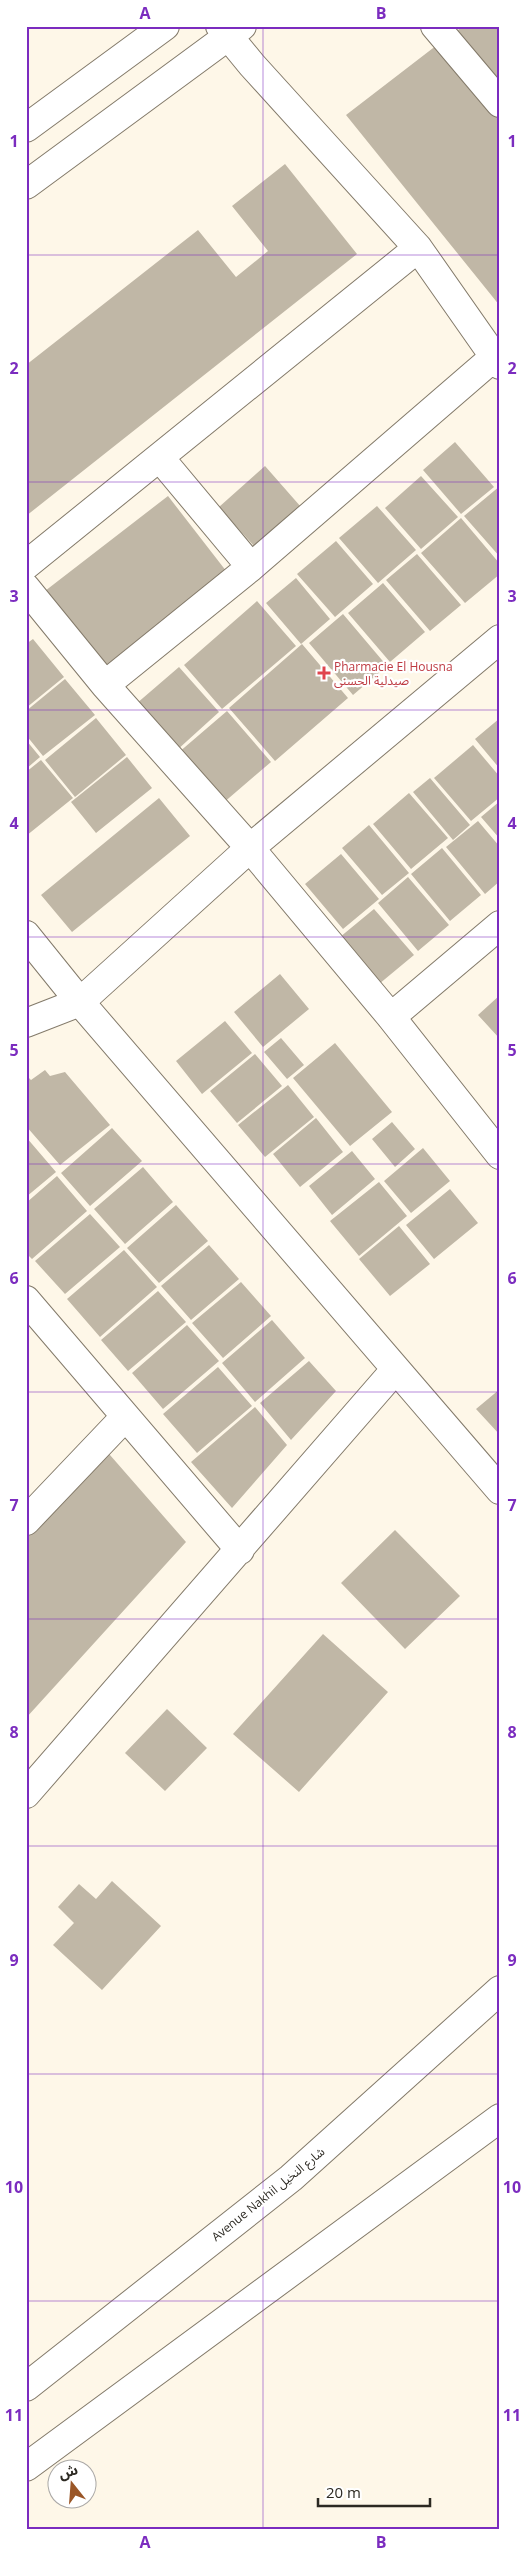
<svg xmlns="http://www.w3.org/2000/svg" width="526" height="2556" font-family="'Open Sans','Noto Sans Arabic',sans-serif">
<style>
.building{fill:#c0b7a6}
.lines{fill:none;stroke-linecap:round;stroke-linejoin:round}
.street-casing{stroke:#837a6a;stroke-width:30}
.secondary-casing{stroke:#837a6a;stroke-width:30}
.street{stroke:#fff;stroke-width:28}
.secondary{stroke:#fff;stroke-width:28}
.grid{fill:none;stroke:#7b2cbf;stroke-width:1;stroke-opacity:0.55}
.health-dot{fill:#e0444e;stroke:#fff;stroke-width:2}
.labels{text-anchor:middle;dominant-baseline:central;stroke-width:4.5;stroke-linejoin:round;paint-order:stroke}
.health-label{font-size:12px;fill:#be3a42;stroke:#fff;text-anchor:start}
.street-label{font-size:12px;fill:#2c2922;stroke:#fff}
.neatline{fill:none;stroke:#7b2cbf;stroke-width:2}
.grid-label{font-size:16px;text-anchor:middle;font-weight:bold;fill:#7b2cbf}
</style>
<rect width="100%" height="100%" fill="#fef7e8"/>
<path class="building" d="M463,26H500V90L453,34Z
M437,45L491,113L500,107V306L346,115Z
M285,164L357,254L26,516V365L198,230L236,277L268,251L232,206Z
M455,442L494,487L461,514L423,470Z
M265,466L301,507L254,546L219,507Z
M421,476L458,517L421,549L385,508Z
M500,486V557L464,516Z
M168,496L230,576L107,670L45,591Z
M377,506L416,550L378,583L339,538Z
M461,518L500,564V574L465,603L421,553Z
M336,541L373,584L335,617L297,574Z
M417,554L461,605L430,631L386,580Z
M296,578L330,619L301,644L266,603Z
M383,583L425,632L390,662L348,613Z
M257,601L296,646L222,709L184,665Z
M343,614L387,666L353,695L309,643Z
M33,639L64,677L26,708V644Z
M302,644L348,698L275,761L229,708Z
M179,667L219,712L176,751L136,704Z
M65,679L95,715L43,756L26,735V711Z
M227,711L271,762L222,804L178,753Z
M96,718L126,755L75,797L45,760Z
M500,718V769L475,739Z
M26,740L40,757L26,769Z
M473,745L500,777V797L471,821L434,778Z
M127,757L152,788L96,833L71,802Z
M41,760L73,798L26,836V772Z
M430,778L470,825L453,840L413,792Z
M409,793L448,838L411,869L373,824Z
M159,798L190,836L72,932L41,895Z
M500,801V839L481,817Z
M478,821L500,847V881L485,894L446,847Z
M369,825L409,873L382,895L342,848Z
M442,848L481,895L450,921L411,874Z
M341,854L379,899L343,929L305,884Z
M408,877L449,925L418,951L378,903Z
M374,909L414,955L373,989L334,942Z
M280,974L309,1009L263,1047L234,1012Z
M500,995V1039L478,1015Z
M225,1021L252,1053L202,1094L176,1061Z
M281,1038L304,1065L287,1079L264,1052Z
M335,1043L392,1112L350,1146L293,1078Z
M255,1054L282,1086L237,1123L210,1091Z
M45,1070L50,1076L65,1072L110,1125L60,1165L26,1126V1075L31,1080Z
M288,1085L314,1117L265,1157L238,1125Z
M316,1118L343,1152L300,1187L273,1154Z
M392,1122L415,1149L395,1167L372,1139Z
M112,1128L142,1161L90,1206L61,1173Z
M26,1137L56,1172L26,1197Z
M423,1148L450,1181L411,1213L384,1181Z
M352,1151L375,1179L332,1215L309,1186Z
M143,1167L173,1202L125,1244L94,1209Z
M57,1176L87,1211L32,1259L26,1253V1203Z
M379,1182L407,1216L359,1256L330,1221Z
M450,1189L478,1223L434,1259L406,1225Z
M176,1205L208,1241L159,1283L127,1248Z
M90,1214L120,1247L65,1294L35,1261Z
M399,1226L430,1264L390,1296L359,1259Z
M209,1245L239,1279L191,1320L161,1286Z
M124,1250L157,1287L100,1337L67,1299Z
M241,1282L271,1316L223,1358L192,1323Z
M158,1291L186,1322L128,1371L101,1340Z
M272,1320L305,1358L255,1402L222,1363Z
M187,1325L219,1361L163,1409L132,1373Z
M309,1361L336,1391L291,1440L260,1403Z
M218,1367L252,1406L197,1453L163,1414Z
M500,1389V1435L476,1409Z
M255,1407L287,1445L232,1508L191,1462Z
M103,1447L186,1542L26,1718V1533Z
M395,1530L460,1596L405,1649L341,1583Z
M323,1634L388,1692L299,1792L233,1734Z
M167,1709L207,1748L165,1791L125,1753Z
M112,1881L161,1926L102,1990L53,1945L74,1923L58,1907L79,1884L96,1899Z"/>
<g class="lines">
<g class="street-casing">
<path id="street" d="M220,26L252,65L418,248L500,365
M435,26L500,103
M160,458L251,567
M26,565L418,248
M26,588L105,685L250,848L391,1017L500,1155
M105,685L251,567L500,352
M26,935L80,1002L500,1490
M391,1017L500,925
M26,1023L80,1002L250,848L500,639
M26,1300L240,1550
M26,1521L125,1417
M26,1794L395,1370"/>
</g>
<g class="secondary-casing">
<path id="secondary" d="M26,128L165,26
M26,185L242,26
M26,2387L291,2178L500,1990
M26,2467L500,2118"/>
</g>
<use href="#street" class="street"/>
<use href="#secondary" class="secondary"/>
</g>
<path class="grid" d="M263,26V2530M26,255H500M26,482H500M26,710H500M26,937H500M26,1164H500M26,1392H500M26,1619H500M26,1846H500M26,2074H500M26,2301H500"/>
<path class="health-dot" d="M321.5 665.5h5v5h5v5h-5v5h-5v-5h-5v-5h5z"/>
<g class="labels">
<g class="health-label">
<text x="334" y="666">Pharmacie El Housna<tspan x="334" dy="14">صيدلية الحسنى</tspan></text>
</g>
<g class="street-label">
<text transform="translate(268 2194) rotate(-39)">Avenue Nakhil شارع النخيل</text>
</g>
</g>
<rect width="526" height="2556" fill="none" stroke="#ffffff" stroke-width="55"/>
<g transform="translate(72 2484) rotate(343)"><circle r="24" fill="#ffffff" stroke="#aba9a7"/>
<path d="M0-4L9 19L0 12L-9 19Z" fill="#9a5627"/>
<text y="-8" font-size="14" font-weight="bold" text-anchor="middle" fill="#2c2922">ش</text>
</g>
<path d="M318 2498v8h112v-8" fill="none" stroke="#2c2922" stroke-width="2.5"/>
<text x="326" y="2498" font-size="15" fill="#2c2922" stroke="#ffffff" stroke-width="4" paint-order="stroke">20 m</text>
<rect x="28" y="28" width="470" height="2500" class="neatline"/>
<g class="grid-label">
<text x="145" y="19">A</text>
<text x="381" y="19">B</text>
<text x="14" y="147">1</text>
<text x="512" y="147">1</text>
<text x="14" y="374">2</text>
<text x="512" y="374">2</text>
<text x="14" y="602">3</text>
<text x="512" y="602">3</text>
<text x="14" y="829">4</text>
<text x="512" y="829">4</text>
<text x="14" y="1056">5</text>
<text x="512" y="1056">5</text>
<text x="14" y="1284">6</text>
<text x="512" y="1284">6</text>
<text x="14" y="1511">7</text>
<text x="512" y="1511">7</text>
<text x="14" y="1738">8</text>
<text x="512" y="1738">8</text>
<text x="14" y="1966">9</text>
<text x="512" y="1966">9</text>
<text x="14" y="2193">10</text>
<text x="512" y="2193">10</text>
<text x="14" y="2421">11</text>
<text x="512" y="2421">11</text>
<text x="145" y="2548">A</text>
<text x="381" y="2548">B</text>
</g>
</svg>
